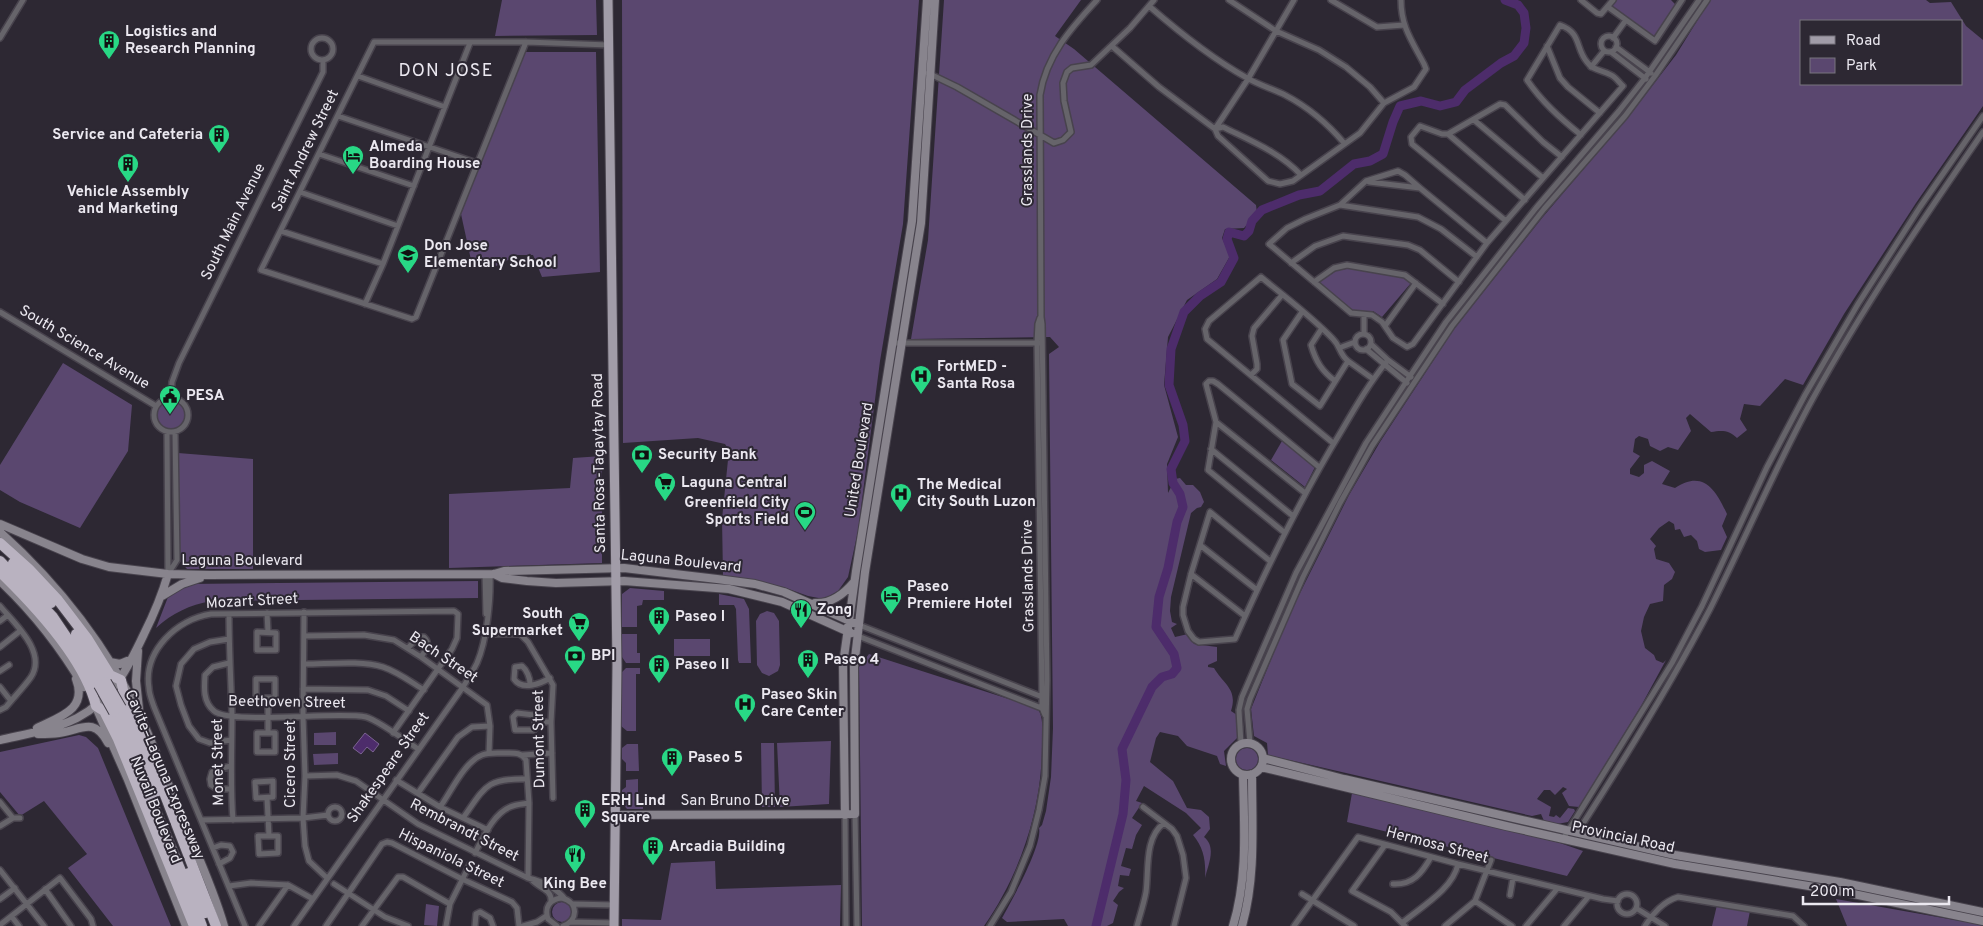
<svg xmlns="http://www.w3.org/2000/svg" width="1983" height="926" font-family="Overpass,sans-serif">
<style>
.green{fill:#5a476f;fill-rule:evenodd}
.water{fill:#4d2c6b;stroke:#7c6493}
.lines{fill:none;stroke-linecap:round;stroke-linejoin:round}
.river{stroke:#4d2c6b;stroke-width:9}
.street-casing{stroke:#48434d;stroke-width:8}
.secondary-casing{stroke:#48434d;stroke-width:10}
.primary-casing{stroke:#48434d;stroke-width:11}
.highway-casing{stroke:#48434d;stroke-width:12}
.street{stroke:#66646a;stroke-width:5}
.secondary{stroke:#88848d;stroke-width:8}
.primary{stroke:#a19ca8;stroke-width:9}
.highway{stroke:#b9b2c0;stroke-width:10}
.highway-bridge-casing{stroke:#48434d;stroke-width:12;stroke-linecap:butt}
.highway-bridge{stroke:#b9b2c0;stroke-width:10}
.labels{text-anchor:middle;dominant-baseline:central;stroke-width:4;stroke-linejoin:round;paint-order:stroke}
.poi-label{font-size:15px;font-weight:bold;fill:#ebe8f0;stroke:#2d2833;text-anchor:start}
.street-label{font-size:15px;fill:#ebe8f0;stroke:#2d2833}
.quarter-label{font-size:18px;letter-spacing:1px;fill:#ebe8f0;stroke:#2d2833}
</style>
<rect width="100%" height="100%" fill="#2d2833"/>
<path class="green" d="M502,0H596L597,35L495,36Z
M622,0H919L903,224L880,361L858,531L848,577L838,591L824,599L808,596L783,587L723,576L722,519L729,450L725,444L698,438L623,443Z
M944,0H1081L1055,36L1074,49L1256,205L1257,213L1244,228L1225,229L1222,238L1230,256L1217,279L1187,300L1168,337L1164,385L1178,437L1167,464L1168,493L1175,479L1180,478L1186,485H1193L1200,492L1204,502L1201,507L1197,508L1191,513L1171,597L1170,611L1172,622L1177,624L1171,628L1175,637L1188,634L1194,644L1217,647V661L1208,665V667L1214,668C1224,685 1238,689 1231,711L1237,715L1239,736L1224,751L1226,766L1220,764L1217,756L1187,746L1178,736L1160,732L1156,738L1150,762L1173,781L1187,808L1201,810L1209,817L1210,829L1204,837C1217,847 1208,865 1205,878C1206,862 1204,848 1193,835L1201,828L1186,813L1144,786L1136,801L1142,803L1132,818L1142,825L1136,835L1132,849L1126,848L1121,866L1131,869L1129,876L1120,875L1118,886L1124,888L1119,892L1113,901L1118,905L1113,923L1107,926H1068L1064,919L1007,922L1002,918C1011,902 1043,844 1039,828L1042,825L1046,811L1051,777L1053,728L1049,354L1059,347L1050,337L911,339L928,240Z
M1616,0H1671L1676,5L1654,37L1611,7Z
M1710,0H1926L1930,3L1951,2L1966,26L1983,40V106L1916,203L1844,314L1803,385L1785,379L1760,406L1744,404L1740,419L1747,430L1737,438C1729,430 1722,430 1711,432L1690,414L1686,418L1691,431L1678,450L1668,447L1660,451L1650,446L1648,439L1639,436L1635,439L1633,452L1640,456L1630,469V474L1639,477L1644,473V465L1652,461L1670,471L1662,484L1675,488C1703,469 1716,490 1727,514L1722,526L1727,537L1721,550L1705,552L1699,549L1697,541L1691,535L1684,537L1680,529L1675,530L1674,524L1669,521L1659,528L1650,539L1656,546L1654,549L1656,559L1669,563L1675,572L1672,579L1664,585L1663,601L1650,604L1644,617L1641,631L1645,648L1654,655L1656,660L1663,663L1666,660L1641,706L1579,807L1569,806L1562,793L1567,789L1563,787L1555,795L1550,790H1544L1537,799L1551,807L1549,816L1554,817L1556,815L1560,818L1568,808L1574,809L1575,811L1568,822L1557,824L1544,821L1541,814L1532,816L1268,755L1267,743L1254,736L1251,709L1289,615L1349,495L1380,442L1454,329L1542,218L1632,112L1676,55ZM1802,21H1962V84H1802Z
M524,52H596L600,272L542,277L533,255H518L496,266L483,262L471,260L461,214Z
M1350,268L1404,278L1411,283L1382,317L1373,311H1353L1319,282L1336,271Z
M63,363L132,405L128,451L80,528L20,502L0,490V465Z
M156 415a15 15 0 1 1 30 0a15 15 0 1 1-30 0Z
M1282,441L1315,467L1305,487L1271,460Z
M178,453L253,459V569H187L179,560Z
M602,456V563L449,568V494L570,488L573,458Z
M478,581V598L211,601C190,605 172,613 156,628L168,597L173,592L189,584Z
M630,588L664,591V600H643L642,605L637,606V627H622V594Z
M719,594L744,599L749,609L751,663H739L738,660L736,609L734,605H719Z
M767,611L774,613L779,621L780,665L778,671L769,676L762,673L757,665L756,621L760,614Z
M622,634H637V653H640V663H626L622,657Z
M674,639H710V656H674Z
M869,654L1037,708C1044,716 1042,730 1042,741C1043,806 1021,873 984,926H862L859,667Z
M626,668H640V674H636V731H627L621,726V673Z
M336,732V745H314V733Z
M79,735L86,737L98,748L171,926H113L68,868L87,854L44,801L20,816L0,792V752Z
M831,741L829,804L780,807L777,743Z
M761,743H774L775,807H762Z
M627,744H638L639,771H626V763L622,759V748Z
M1236 759a11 11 0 1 1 22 0a11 11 0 1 1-22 0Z
M338,753V764L314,765L313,754Z
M638,779V804L643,805V809H627L622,803V790L626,787V780Z
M1352,793L1560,843L1583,851L1567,876L1347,822Z
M715,861L716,889L841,885L840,926H622V919L661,920L671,863Z
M1836,899L1983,925V926H1847Z
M552 912a10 10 0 1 1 20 0a10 10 0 1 1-20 0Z
M426,904L439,906L437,926L424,925Z
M1717,905L1750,911L1747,926H1712Z"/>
<path class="water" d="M365,733L379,744L373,752L367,747L361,754L353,748Z"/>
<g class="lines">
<path class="river" d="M1096,926L1123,814L1126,780L1122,749L1152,687L1162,677L1172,674L1177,668L1174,654L1156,627L1159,597L1168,568L1177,522L1183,507L1180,494L1173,483L1171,469L1185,441L1183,425L1169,385L1171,349L1184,312L1200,296L1221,282L1234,258L1227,239L1229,232L1244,236L1249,231L1252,221L1262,210L1299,195L1320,191L1354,164L1370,161L1383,154L1393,122L1400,106L1421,101L1440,106L1456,102L1465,90L1501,63L1514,56L1524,43L1526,28L1524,13L1518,5L1505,0"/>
<g class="street-casing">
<path id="street" d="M1229,0L1276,31L1319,50L1346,67L1370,87L1384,103
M1331,0L1377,27L1404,25
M1581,0L1597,13L1601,14L1613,0
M1149,6C1180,33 1211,58 1247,78C1259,85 1273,89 1285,95C1308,107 1327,123 1344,143
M1608,7L1655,41L1682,0
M1601 44a8 8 0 1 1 16 0a8 8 0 1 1-16 0Z
M0,38L23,0
M1613,38L1626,20
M311 49a11 11 0 1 1 22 0a11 11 0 1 1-22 0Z
M526,42L416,317L412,319L261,270L374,42H526L609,45
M1547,46L1560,78L1568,87L1600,113
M1113,47L1159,87L1215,129L1218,136L1268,181L1280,184L1293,181L1360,133L1384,103L1414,87L1426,69L1424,64C1412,41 1401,27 1401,0
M1616,47L1651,73
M1611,52L1646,79
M1591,67L1604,51
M928,73L957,87L1054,143L1063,140L1071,132L1064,101L1063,83L1067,72L1072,68L1091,65L1130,28L1154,0
M358,76L445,107
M338,116L477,163
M1474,120L1543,178
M1215,129L1248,79L1294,0
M1215,129L1223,127C1251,141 1279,152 1301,175
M1448,134L1500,104L1505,105L1543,142L1562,157
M319,154L414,186
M1369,182L1420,188L1487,243
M1420,188L1405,175L1398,171L1366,181L1340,205L1305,219L1287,228L1269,244L1351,313L1372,315L1382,322L1393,338L1407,347L1413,344L1487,243L1623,86C1619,83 1616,77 1611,75C1603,70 1593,71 1587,62C1575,48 1582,33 1560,25L1527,80C1542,102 1560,118 1581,135
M300,192L398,226
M1340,205L1418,217L1441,229L1477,257
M1506,221L1412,144L1411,137L1420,126L1442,134H1448L1525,200
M281,231L383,264
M1291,263L1315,246L1343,236L1408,245L1420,250L1459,282
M1314,282L1334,268L1347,265L1405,275L1443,304
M365,304L383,264L470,43
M0,312L156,406
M1302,312L1283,340L1292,384L1320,406L1348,361L1373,379
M1040,318L1038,324L1037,343L1042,696V708L1045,715
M1385,326L1416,283
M1322,328L1311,345C1316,362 1322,371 1335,381
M1364,334V315
M1355 342a8 8 0 1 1 16 0a8 8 0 1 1-16 0Z
M893,343H1039
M1371,344L1388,360L1411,377
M1339,348L1355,342
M1366,349L1407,383
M1251,375L1257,369V364L1252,336L1254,328L1282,295
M154 415a17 17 0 1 1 34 0a17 17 0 1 1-34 0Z
M171,398L172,382L179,363L323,72V60
M1216,422L1305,493
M167,432L168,574
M1333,443L1207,339L1205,329L1209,321L1261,277C1285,297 1311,316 1333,339C1341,347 1339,354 1348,361
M1211,449L1293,516
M1285,533L1208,470L1216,422L1206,384L1209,381H1213L1218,384L1319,467
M1200,545L1257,590
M1270,561L1210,512L1191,574L1183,607V615L1188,631L1194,639L1199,642L1235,639C1267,567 1301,497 1342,430C1356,406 1370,382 1388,360
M168,574L177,560L175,432
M485,574L486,614
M1191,574L1245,616
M0,606C15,624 47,652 31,677C24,687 14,697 6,707L0,710
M304,612L303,716L305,776L303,818L305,846L309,861L327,878
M267,613L268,632
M229,614C229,648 231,681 232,715C232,750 230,784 233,820
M0,621L8,615
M859,625L1045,698
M257,632L276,633V650H257Z
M485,634H520L528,642L553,685L551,722L553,798
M304,636L364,635L394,640L421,657L487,705L490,726L489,753
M858,636L1044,709
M229,639L210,642L194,649L181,664L176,686L181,705L189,726L199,739L210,743L231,740
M0,647L20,631
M408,648L418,637H424C431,644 426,649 421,657
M229,663L213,667L205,675C204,688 203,702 214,711C231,725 337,711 366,717C375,719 408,742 418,749
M305,664C328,664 361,660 383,667C398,672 411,682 424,690
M0,671L9,665
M256,679H275V698H256Z
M530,684C530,678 527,670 522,666L515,667L514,679C522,691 540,684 550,678
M0,687L11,701
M303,689L368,690L386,696L409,711
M268,698V733
M517,713L534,715L536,727L534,730H515L513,717Z
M536,722H551
M257,733H275V752H257Z
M1250,743L1247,709L1250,699L1303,577L1340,503L1372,446L1452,326L1544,209L1625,116L1655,76L1707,0
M1241,744L1239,710L1242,697L1296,573L1366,443L1410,376L1446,322L1536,208L1619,111L1645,78L1699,0
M523,755L552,753
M231,766L218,769L212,772L210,779L211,785L217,789H231
M305,776L337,775L356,781L418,824L528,878C541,881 556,888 565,899
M396,780L440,807L488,830
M273,781V797L256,798L255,782Z
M418,793L458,737L472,727L490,726
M267,798L269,836
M0,802L13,818
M328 814a7 7 0 1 1 14 0a7 7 0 1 1-14 0Z
M440,807C451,792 464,762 482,755C489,752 497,753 505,753C514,753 521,752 526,760L529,803L528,878
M1143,807L1172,829L1177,836L1183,855L1186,878L1174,926
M855,814L857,926
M845,815L846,926
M463,818C485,787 486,778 526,779
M201,820L303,818L328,815
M0,826L13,818H20
M1577,833C1624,760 1670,686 1710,609C1745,539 1775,468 1812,400C1863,307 1923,219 1983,132
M258,836H278V853L259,854Z
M1563,839L1672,663L1702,606L1767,467L1805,395L1858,304L1920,207L1983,116
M1385,845L1352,891L1391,912L1405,926
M213,848L221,845L230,846L233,852L230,858L219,864
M475,853C483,838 493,814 510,807C516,804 523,804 529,803
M0,870L44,926
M531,879C538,888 552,889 551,901
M334,884L385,917L408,926
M1393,884C1413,885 1422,873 1431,857
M229,886L251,883L288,885L313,899
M45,889L71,926
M1302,894L1354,926
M1617 904a10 10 0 1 1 20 0a10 10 0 1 1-20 0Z
M1510,895L1513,878
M0,899L15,888
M1475,901L1512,926
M573,904L614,905
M1636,908L1665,926
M12,917L19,926
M570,922L614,923
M1402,923C1421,907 1453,889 1458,864
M0,925L60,878L91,919L93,926
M245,926L154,707C152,701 149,694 149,688C143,651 177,619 211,614L454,611L458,614L457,638L452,649L393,733
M259,926L288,885
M294,926L463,687C468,679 473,671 477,663C487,640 491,599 490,574
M326,926L382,844L387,842L392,843L462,879L512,902L517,908L519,926
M362,926L398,877H403L450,904
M446,926L450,904L470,864
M475,926L476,914L480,912L490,918L493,926
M523,926L537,922L546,916
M557,926L548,919C544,907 550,899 562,898C578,902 579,920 563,926
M990,926L1011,892L1030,846L1039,810L1045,776L1047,680L1042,324L1041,317L1040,95C1046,56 1071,28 1097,0
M1137,926C1140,915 1144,903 1146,892C1149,870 1144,838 1164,823
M1294,926L1358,837L1458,864L1603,899L1618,901
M1445,926L1475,901L1491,860
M1526,926L1557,889
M1564,926L1589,896
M1645,926C1652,914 1664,901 1678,897L1793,916L1804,926"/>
</g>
<g class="secondary-casing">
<path id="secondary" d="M0,524L82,559L109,567L168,574L210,575L494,574L504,571L624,568L717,579L755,584L784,592L859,625
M0,532C59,585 107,647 141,718C155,749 167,782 180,813C195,850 213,887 224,926
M494,574L502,578L527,581L556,583L624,581L729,589L782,602L851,633
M0,581C33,612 61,648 84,687
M162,596L182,584L200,578
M815,603C832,604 844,594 854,582
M138,651L136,681L139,709
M110,662L120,664L132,659
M95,705L128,780L186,926
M37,728C59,717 88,710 76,679
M38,734C45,734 52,734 59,733C81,730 94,716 108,743
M0,740C26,734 53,730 77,718C112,700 128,668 144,634C154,614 162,595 168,574
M1231 759a16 16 0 1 1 32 0a16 16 0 1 1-32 0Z
M1263,758L1344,779L1675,855L1840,882L1983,912
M1261,767L1506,826L1675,864L1839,891L1983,921
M614,815L855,814L854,667L865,572L921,223L935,0
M845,815L843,664L856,571L912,221L927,0
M1233,926C1248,877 1244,826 1243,775
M1242,926C1256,877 1252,825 1252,774"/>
</g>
<g class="primary-casing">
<path id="primary" d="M608,0L617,665L614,926"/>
</g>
<g class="highway-casing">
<path id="highway" d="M0,543L29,569L58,600L87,638L110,675L121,680L125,700L138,726L216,926
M0,561L53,617L99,685
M13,563L51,603
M0,572C34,605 85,660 96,706L104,711L118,739L194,926
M76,634L106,682
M121,708L156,792
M114,712L186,883L202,926
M189,873L205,913"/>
</g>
<use href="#street" class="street"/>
<use href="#secondary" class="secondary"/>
<use href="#primary" class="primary"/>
<use href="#highway" class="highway"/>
<g class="highway-bridge-casing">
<path id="highway-bridge" d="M106,682L121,708
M99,685L114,712"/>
</g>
<use href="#highway-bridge" class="highway-bridge"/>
</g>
<defs>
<g id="building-pin" transform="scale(1.125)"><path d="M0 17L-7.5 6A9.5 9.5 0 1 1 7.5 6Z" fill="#28d885" stroke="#2d2833"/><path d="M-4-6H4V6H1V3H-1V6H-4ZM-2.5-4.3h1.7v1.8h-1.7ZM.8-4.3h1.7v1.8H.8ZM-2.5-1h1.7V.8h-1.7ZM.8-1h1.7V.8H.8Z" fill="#111"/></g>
<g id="hotel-pin" transform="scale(1.125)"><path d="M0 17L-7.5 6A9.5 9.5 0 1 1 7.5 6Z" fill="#28d885" stroke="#2d2833"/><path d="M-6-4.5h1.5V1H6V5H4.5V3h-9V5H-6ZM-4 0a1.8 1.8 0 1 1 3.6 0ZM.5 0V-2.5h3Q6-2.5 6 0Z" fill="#111"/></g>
<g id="school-pin" transform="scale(1.125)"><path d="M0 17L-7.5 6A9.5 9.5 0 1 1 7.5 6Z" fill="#28d885" stroke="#2d2833"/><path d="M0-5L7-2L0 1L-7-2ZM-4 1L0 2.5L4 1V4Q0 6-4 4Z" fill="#111"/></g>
<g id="hospital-pin" transform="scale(1.125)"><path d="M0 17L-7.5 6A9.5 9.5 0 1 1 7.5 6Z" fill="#28d885" stroke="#2d2833"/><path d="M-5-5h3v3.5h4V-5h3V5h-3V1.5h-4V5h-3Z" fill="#111"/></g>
<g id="civic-pin" transform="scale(1.125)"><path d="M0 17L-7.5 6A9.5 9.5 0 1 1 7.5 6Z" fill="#28d885" stroke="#2d2833"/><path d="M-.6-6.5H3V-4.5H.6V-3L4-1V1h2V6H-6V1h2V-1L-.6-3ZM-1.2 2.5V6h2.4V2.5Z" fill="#111"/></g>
<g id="bank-pin" transform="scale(1.125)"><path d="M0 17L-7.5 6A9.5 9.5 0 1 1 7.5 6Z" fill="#28d885" stroke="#2d2833"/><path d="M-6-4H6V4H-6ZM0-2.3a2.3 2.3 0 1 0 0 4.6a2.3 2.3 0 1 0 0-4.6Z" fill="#111"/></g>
<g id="supermarket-pin" transform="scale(1.125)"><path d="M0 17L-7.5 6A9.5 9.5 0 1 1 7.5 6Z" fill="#28d885" stroke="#2d2833"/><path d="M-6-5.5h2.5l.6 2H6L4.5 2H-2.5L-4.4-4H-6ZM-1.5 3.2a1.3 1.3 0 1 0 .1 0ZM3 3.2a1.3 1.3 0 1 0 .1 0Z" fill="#111"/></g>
<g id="stadium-pin" transform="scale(1.125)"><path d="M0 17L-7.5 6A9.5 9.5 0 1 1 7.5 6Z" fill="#28d885" stroke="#2d2833"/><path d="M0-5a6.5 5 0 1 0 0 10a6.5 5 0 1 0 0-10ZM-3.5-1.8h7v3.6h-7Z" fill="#111"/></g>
<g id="restaurant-pin" transform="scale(1.125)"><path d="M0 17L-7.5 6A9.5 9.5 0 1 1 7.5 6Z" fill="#28d885" stroke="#2d2833"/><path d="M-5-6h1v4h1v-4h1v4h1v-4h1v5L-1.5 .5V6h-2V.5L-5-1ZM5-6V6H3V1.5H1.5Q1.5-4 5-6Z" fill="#111"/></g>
</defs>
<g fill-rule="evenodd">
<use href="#building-pin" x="109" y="41"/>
<use href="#building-pin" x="219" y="135"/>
<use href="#hotel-pin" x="353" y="156"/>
<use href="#building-pin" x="128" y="164"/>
<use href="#school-pin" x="408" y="255"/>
<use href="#hospital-pin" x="921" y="376"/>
<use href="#civic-pin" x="170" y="396"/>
<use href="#bank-pin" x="642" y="455"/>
<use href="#supermarket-pin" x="665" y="483"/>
<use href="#hospital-pin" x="901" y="494"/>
<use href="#stadium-pin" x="805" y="512"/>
<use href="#hotel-pin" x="891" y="596"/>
<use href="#restaurant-pin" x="801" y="610"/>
<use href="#building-pin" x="659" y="617"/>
<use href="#supermarket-pin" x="579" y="623"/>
<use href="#bank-pin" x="575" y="656"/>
<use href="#building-pin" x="808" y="660"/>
<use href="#building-pin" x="659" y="665"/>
<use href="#hospital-pin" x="745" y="704"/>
<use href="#building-pin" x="672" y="758"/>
<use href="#building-pin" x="585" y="810"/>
<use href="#building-pin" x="653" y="847"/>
<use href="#restaurant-pin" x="575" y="855"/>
</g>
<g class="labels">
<g class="poi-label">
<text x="125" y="32">Logistics and<tspan x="125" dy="17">Research Planning</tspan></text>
<text x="203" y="135" text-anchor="end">Service and Cafeteria</text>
<text x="369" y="147">Almeda<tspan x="369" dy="17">Boarding House</tspan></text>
<text x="128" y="192" text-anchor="middle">Vehicle Assembly<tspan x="128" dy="17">and Marketing</tspan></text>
<text x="424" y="246">Don Jose<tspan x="424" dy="17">Elementary School</tspan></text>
<text x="937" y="367">FortMED -<tspan x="937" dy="17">Santa Rosa</tspan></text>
<text x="186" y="396">PESA</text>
<text x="658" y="455">Security Bank</text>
<text x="681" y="483">Laguna Central</text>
<text x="917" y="485">The Medical<tspan x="917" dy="17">City South Luzon</tspan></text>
<text x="789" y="503" text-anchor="end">Greenfield City<tspan x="789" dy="17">Sports Field</tspan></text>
<text x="907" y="587">Paseo<tspan x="907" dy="17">Premiere Hotel</tspan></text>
<text x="817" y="610">Zong</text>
<text x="563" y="614" text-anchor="end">South<tspan x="563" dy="17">Supermarket</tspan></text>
<text x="675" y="617">Paseo I</text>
<text x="591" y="656">BPI</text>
<text x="824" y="660">Paseo 4</text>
<text x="675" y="665">Paseo II</text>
<text x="761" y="695">Paseo Skin<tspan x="761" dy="17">Care Center</tspan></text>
<text x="688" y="758">Paseo 5</text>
<text x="601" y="801">ERH Lind<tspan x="601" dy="17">Square</tspan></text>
<text x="669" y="847">Arcadia Building</text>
<text x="575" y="884" text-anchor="middle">King Bee</text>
</g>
<g class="street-label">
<text transform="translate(1028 150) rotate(-90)">Grasslands Drive</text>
<text transform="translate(306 151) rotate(-64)">Saint Andrew Street</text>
<text transform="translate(234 222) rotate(-64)">South Main Avenue</text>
<text transform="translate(84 348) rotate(31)">South Science Avenue</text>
<text transform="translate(860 460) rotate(-81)">United Boulevard</text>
<text transform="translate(600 463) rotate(-91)">Santa Rosa-Tagaytay Road</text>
<text x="242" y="561">Laguna Boulevard</text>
<text transform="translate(681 562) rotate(6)">Laguna Boulevard</text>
<text transform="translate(1029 576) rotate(-91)">Grasslands Drive</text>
<text transform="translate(252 602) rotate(-3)">Mozart Street</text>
<text transform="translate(443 658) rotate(34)">Bach Street</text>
<text transform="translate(287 703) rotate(1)">Beethoven Street</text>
<text transform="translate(540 739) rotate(-91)">Dumont Street</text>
<text transform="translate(219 762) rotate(-91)">Monet Street</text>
<text transform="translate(291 764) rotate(-90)">Cicero Street</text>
<text transform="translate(389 768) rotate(-55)">Shakespeare Street</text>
<text transform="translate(164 775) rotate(67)">Cavite–Laguna Expressway</text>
<text x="735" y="801">San Bruno Drive</text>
<text transform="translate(155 810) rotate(68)">Nuvali Boulevard</text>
<text transform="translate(464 831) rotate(27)">Rembrandt Street</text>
<text transform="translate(1623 838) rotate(12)">Provincial Road</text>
<text transform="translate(1437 846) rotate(15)">Hermosa Street</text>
<text transform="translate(451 859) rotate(26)">Hispaniola Street</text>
</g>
<g class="quarter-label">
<text x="446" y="71">DON JOSE</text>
</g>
</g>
<rect x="1800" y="20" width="162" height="65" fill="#2d2833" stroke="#79757f"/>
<rect x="1810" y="36" width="25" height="8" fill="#a19ca8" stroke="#79757f"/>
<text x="1846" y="45" font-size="15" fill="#ebe8f0">Road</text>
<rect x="1810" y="58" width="25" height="15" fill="#5a476f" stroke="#79757f"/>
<text x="1846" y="70" font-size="15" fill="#ebe8f0">Park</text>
<path d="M1803 896v8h146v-8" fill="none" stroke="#ebe8f0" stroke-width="2.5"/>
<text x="1810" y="896" font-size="15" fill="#ebe8f0" stroke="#2d2833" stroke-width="4" paint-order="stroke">200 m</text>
</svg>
